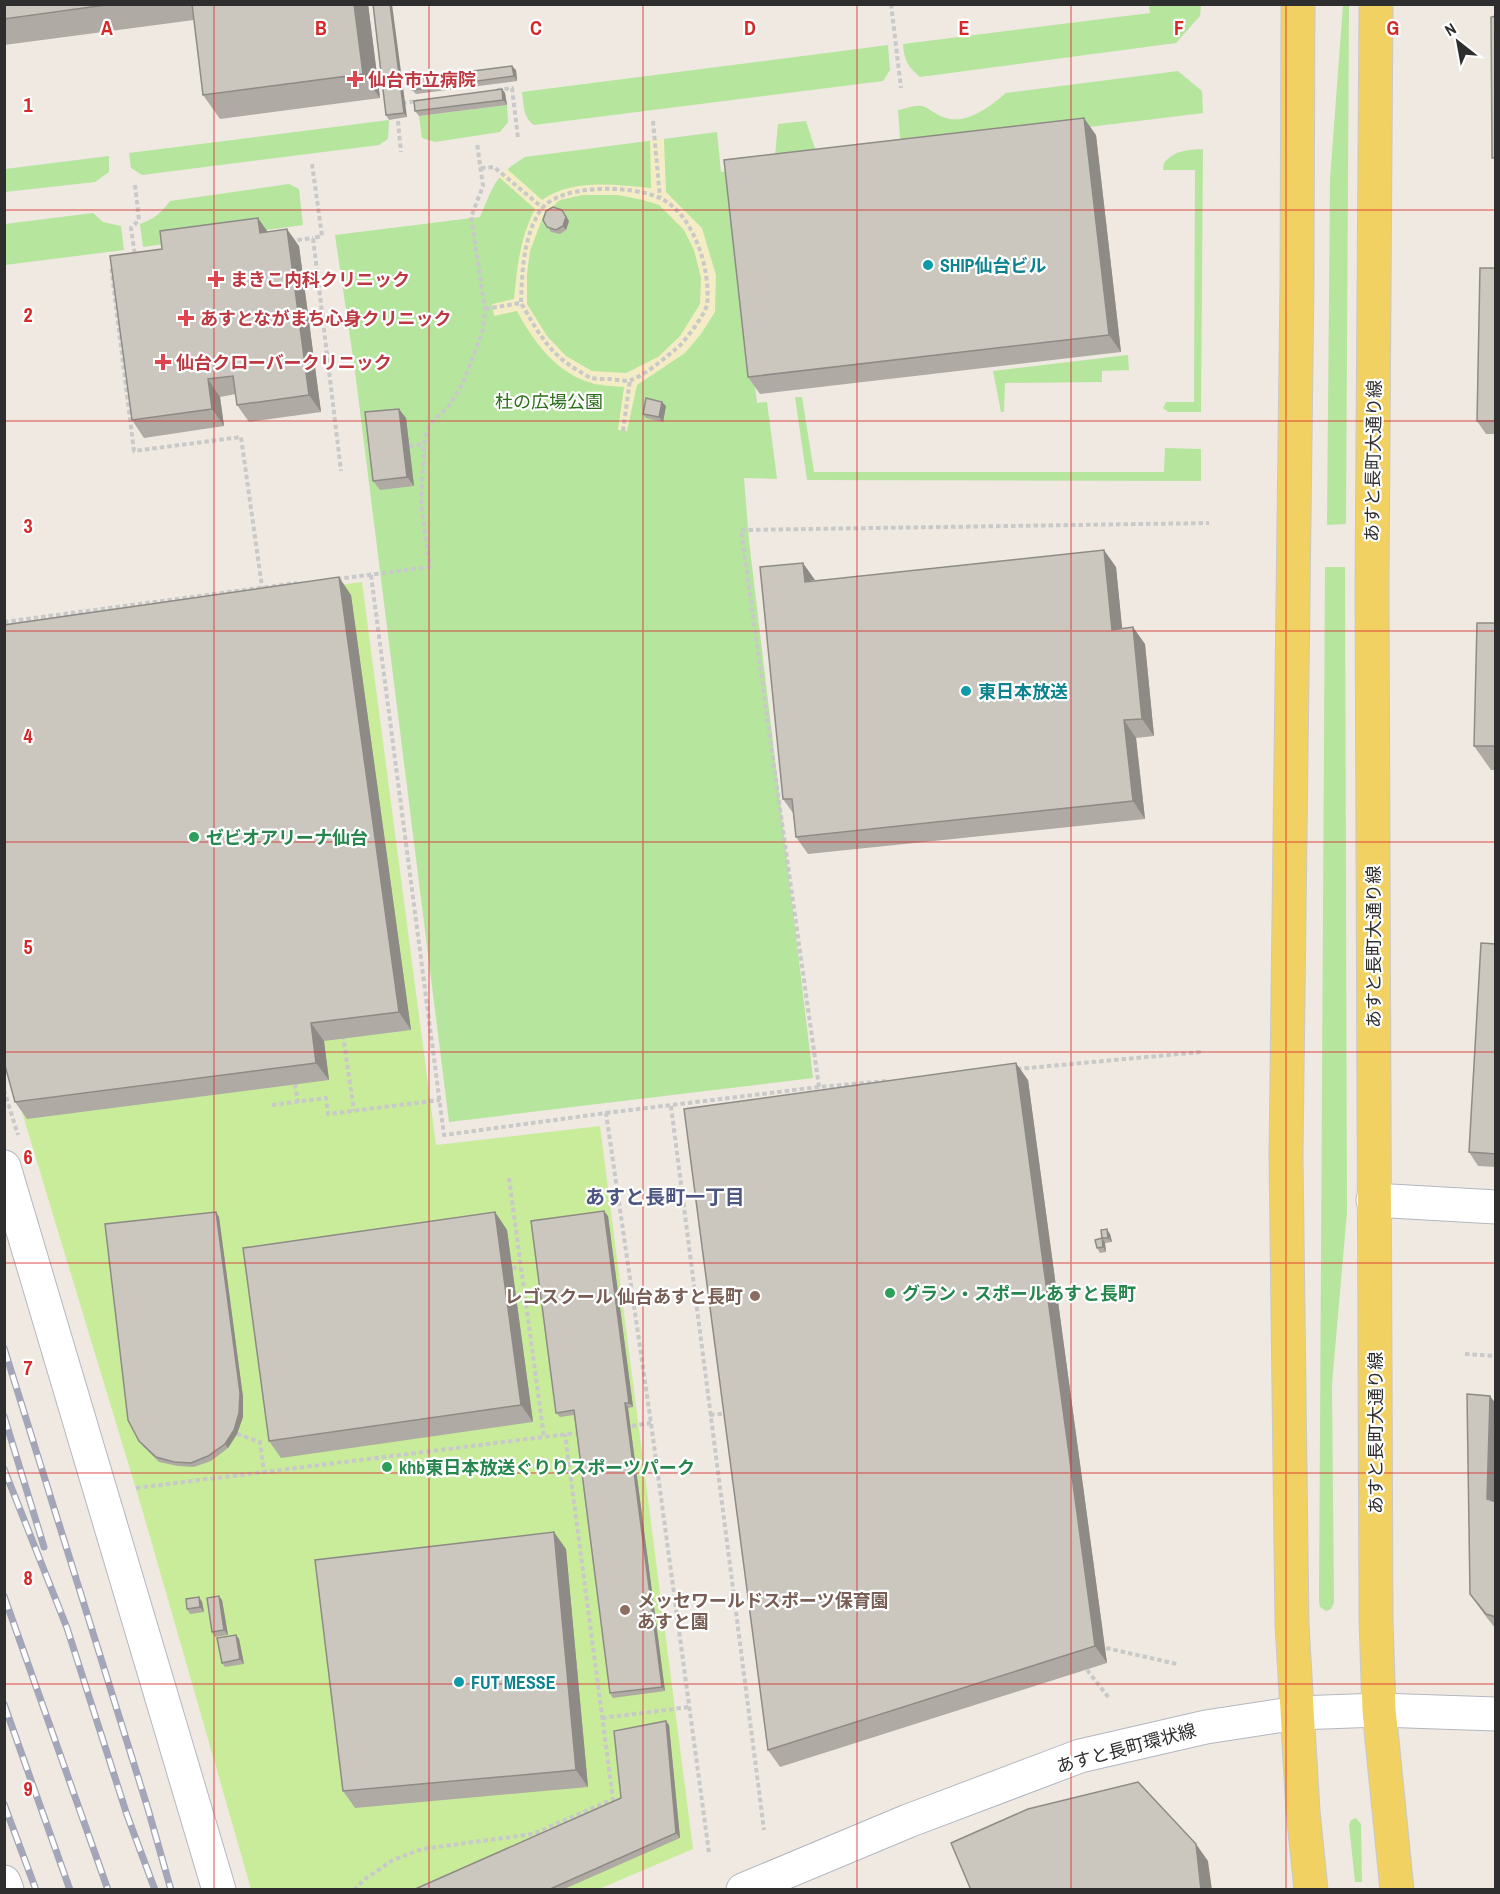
<svg xmlns="http://www.w3.org/2000/svg" width="1500" height="1894" font-family="'Archivo Narrow','Noto Sans JP',sans-serif">
<style>
.green{fill:#b6e59e}
.sand{fill:#f3ecc5;fill-rule:evenodd}
.pitch{fill:#c9ec9a}
.lines{fill:none;stroke-linecap:round;stroke-linejoin:round}
.minor-casing{stroke:#b4b7c1;stroke-width:35}
.major-casing{stroke:#c9c9c9;stroke-width:35}
.path{stroke:#c9c9c9;stroke-width:4;stroke-dasharray:4.5 3;stroke-linecap:butt}
.minor{stroke:#fff;stroke-width:33}
.major{stroke:#f2d163;stroke-width:33}
.rail-casing{stroke:#a3a6b8;stroke-width:7}
.rail{stroke:#fff;stroke-width:4.5;stroke-dasharray:14;stroke-linecap:butt}
.wall{fill:#afaba4}
.shaded-wall{fill:#8e8b86}
.building{fill:#cbc7bf;stroke:#8e8b86;stroke-width:1.5}
.grid{fill:none;stroke:#d62828;stroke-width:1.5;stroke-opacity:0.55}
.health-dot{fill:#e0444e;stroke:#fff;stroke-width:2}
.culture-dot{fill:#0f9aa8;stroke:#fff;stroke-width:2}
.leisure-dot{fill:#2e9e5b;stroke:#fff;stroke-width:2}
.education-dot{fill:#8d6e63;stroke:#fff;stroke-width:2}
.labels{text-anchor:middle;dominant-baseline:central;stroke-width:4.5;stroke-linejoin:round;paint-order:stroke}
.health-label{font-size:18px;font-weight:bold;fill:#be3a42;stroke:#fff;text-anchor:start}
.culture-label{font-size:18px;font-weight:bold;fill:#0d838f;stroke:#fff;text-anchor:start}
.park-label{font-size:18px;fill:#2c6e1b;stroke:#fff}
.street-label{font-size:18px;fill:#2e2e2e;stroke:#fff}
.leisure-label{font-size:18px;font-weight:bold;fill:#27864d;stroke:#fff;text-anchor:start}
.education-label{font-size:18px;font-weight:bold;fill:#785e54;stroke:#fff;text-anchor:end}
.neighbourhood-label{font-size:20px;font-weight:bold;fill:#4d5680;stroke:#fff}
.grid-label{font-size:20px;text-anchor:middle;font-weight:bold;fill:#d62828;stroke:#fff;stroke-width:4.5;stroke-linejoin:round;paint-order:stroke}
</style>
<rect width="100%" height="100%" fill="#efe9e1"/>
<path class="green" d="M1149,5H1201L1200,16L1176,43L920,77C908,67 904,60 903,44L1150,13Z
M1343,5H1349L1346,524L1327,525L1330,179Z
M888,45L890,70L883,81L534,125C523,117 524,106 522,92Z
M1178,71L1202,91L1203,113L901,150L898,110C905,109 915,105 922,106C928,107 936,115 943,117C966,126 989,107 1006,93Z
M507,105L508,122L500,132L435,142L422,138L419,116Z
M389,120L388,139L379,145L142,175L131,168L129,153Z
M806,121L819,161L774,166L778,124Z
M717,132L721,172L730,171L757,403L767,402L777,479L744,478L749,541L813,1078L449,1122L355,371L335,235L480,217C494,185 494,176 525,157Z
M1203,149L1201,412H1168L1163,408L1166,402H1194L1195,170H1163L1164,163C1175,150 1187,150 1203,149Z
M109,156V172L95,182L5,192V169Z
M289,184L299,189L303,225L143,247L140,224C154,219 161,213 170,201Z
M93,213L103,222L121,226L124,250L5,265V224Z
M1128,355L1129,370L1102,371V382L1005,383L1004,412H1001L993,371Z
M795,397H802L814,472H1164L1165,448L1201,449V481L807,480Z
M1325,567H1345L1347,1212L1332,1384L1334,1603L1331,1609L1326,1611L1320,1607L1319,1602Z
M1356,1818L1361,1824L1362,1882H1355L1349,1825L1351,1820Z"/>
<path class="sand" d="M664,139L666,192L702,228L716,275L715,312L701,334L685,353L637,385L627,431L618,430L624,387C615,386 605,386 595,384C558,375 534,343 517,311L494,316L492,304L514,299C517,267 520,238 535,209L499,177L506,168L542,200C573,178 615,185 651,188L650,140ZM583,195H618L643,200L659,205L684,230L694,250L701,278L700,304L680,336L658,357L626,373L592,371L566,356L547,336L527,304V274L530,251L544,214L560,200Z"/>
<path class="pitch" d="M362,582L436,1145L600,1126L693,1849L599,1889H251L142,1509L5,1056L4,630Z"/>
<g class="lines">
<g class="minor-casing">
<path id="minor" d="M4,1167L219,1890
M1373,1200L1496,1207
M4,1882L7,1890
M743,1890L908,1821L1080,1756L1206,1727L1297,1713L1379,1710L1496,1714"/>
</g>
<g class="major-casing">
<path id="major" d="M1298,4L1297,283L1286,1155L1292,1625L1303,1811L1311,1890
M1376,4L1372,588L1376,1620L1379,1710L1397,1890"/>
</g>
<path class="path" d="M891,4L901,88
M497,90L512,88L518,138
M402,103L418,101
M398,121L401,152
M653,121L660,198
M312,164L322,236L313,238L341,471
M481,168L494,167L543,208
M135,185L139,220L131,228L135,256
M290,241L313,238
M116,265L111,266L134,451L241,437L262,587
M485,309L521,303C522,273 523,238 540,211C558,183 633,185 660,198C694,214 711,270 707,305C705,314 684,343 676,349C663,359 647,374 631,380C625,382 615,379 609,379C603,379 596,379 591,378C587,376 582,373 579,371C549,354 538,332 521,303
M623,431L630,380
M409,446L424,444
M371,575L444,1135L606,1113L651,1423L709,1853
M337,579L430,567L421,504L424,444L429,425L448,407L463,383L483,330L485,309L471,217L483,186L477,143
M4,622L297,583
M343,1035L354,1111
M1017,1069L1201,1052
M295,1084L298,1102
M819,1087L741,530L1209,523
M4,1090L18,1135
M272,1105L326,1098L328,1114L440,1100
M671,1106L764,1830
M606,1113L819,1087L887,1081
M509,1178L544,1437
M512,1268L520,1267
M1465,1354L1496,1356
M710,1415L728,1413
M632,1426L651,1423
M237,1434L260,1442L264,1472
M136,1488L576,1433
M1106,1648L1177,1664
M1087,1670L1109,1698
M602,1718L689,1707
M354,1890L365,1879L393,1860L422,1849L533,1834L613,1799L565,1434"/>
<use href="#minor" class="minor"/>
<use href="#major" class="major"/>
<g class="rail-casing">
<path id="rail" d="M4,1348L148,1809L171,1890
M4,1416L44,1547
M4,1469L67,1628L127,1815L155,1890
M4,1596L108,1890
M4,1704L70,1890
M4,1804L36,1890"/>
</g>
<use href="#rail" class="rail"/>
</g>
<path class="wall" d="M4,4H368L380,98L220,119L203,95L194,20L4,45Z
M373,4L407,117L389,120L386,115Z
M516,70L517,81L416,94L412,90Z
M502,89L505,93L507,105L419,116L415,111Z
M1096,135L1121,352L760,394L748,377Z
M562,210L569,221L566,230L560,234L551,232L543,220Z
M268,232L299,246L321,412L249,422L237,405L236,394L220,397L224,426L144,438L132,420L162,249Z
M1496,268V434H1486L1477,421Z
M666,406L663,422L646,418L643,414Z
M406,418L414,486L380,490L373,481Z
M1116,567L1122,628L1145,644L1154,736L1136,738L1145,819L808,854L796,837L793,813L783,799L815,580Z
M351,595L411,1030L324,1041L329,1080L27,1119L15,1102Z
M1496,623V770H1491L1474,746Z
M1496,944V1167L1478,1166L1469,1152Z
M1028,1080L1107,1663L780,1767L768,1750Z
M216,1212L219,1217L243,1397V1417L237,1434L228,1448L211,1461L194,1467L178,1466L159,1462L143,1446L139,1441Z
M495,1212L507,1230L533,1422L281,1458L269,1441Z
M608,1216L633,1407L628,1408L665,1691L613,1698L610,1693L574,1415L560,1417L556,1413Z
M1110,1234L1112,1242L1105,1243L1106,1252L1100,1253L1097,1248L1102,1238Z
M1496,1404V1629L1487,1618L1470,1594Z
M566,1549L588,1787L355,1808L343,1791Z
M199,1597L202,1602L204,1612L190,1614L187,1609Z
M222,1600L228,1635L215,1637L212,1632Z
M236,1635L239,1639L244,1664L225,1667L222,1663Z
M669,1725L680,1838L562,1890H413L621,1798Z"/>
<path class="shaded-wall" d="M354,4H368L380,98L363,74Z
M390,4H392L407,117L404,113Z
M512,66L516,70L517,81L514,76Z
M502,89L505,93L507,105L503,100Z
M1084,118L1096,135L1121,352L1109,335Z
M562,210L569,221L566,230L563,226Z
M258,218L270,235L260,233Z
M287,229L299,246L321,412L309,395Z
M208,379L220,397L224,426L212,409Z
M662,402L666,406L663,422L659,417Z
M399,409L406,418L414,486L407,477Z
M1104,550L1116,567L1124,647L1112,630Z
M803,563L815,580L805,582Z
M339,577L351,595L411,1030L399,1012Z
M1133,627L1145,644L1154,736L1142,719Z
M1124,720L1136,738L1145,819L1133,801Z
M311,1023L324,1041L329,1080L316,1063Z
M1016,1063L1028,1080L1107,1663L1095,1646Z
M604,1211L608,1216L633,1407L629,1403Z
M216,1212L219,1217L243,1397V1417L237,1434L228,1448L225,1444Z
M495,1212L507,1230L533,1422L521,1405Z
M1107,1229L1110,1234L1112,1242L1108,1238Z
M1102,1238L1105,1243L1106,1252L1103,1247Z
M1490,1396L1496,1404V1511L1487,1499Z
M625,1403L628,1408L665,1691L662,1687Z
M554,1532L566,1549L588,1787L576,1770Z
M219,1596L222,1600L228,1635L224,1630Z
M199,1597L202,1602L204,1612L200,1607Z
M236,1635L239,1639L244,1664L240,1659Z
M666,1721L669,1725L680,1838L676,1833Z
M1196,1844L1208,1861L1212,1890H1201Z"/>
<path class="building" d="M4,4H113L4,19Z
M192,4H354L363,74L203,95Z
M373,4H390L404,113L386,115Z
M1496,16V158H1492L1491,17Z
M512,66L514,76L412,90L411,79Z
M502,89L503,100L415,111L414,101Z
M1084,118L1109,335L748,377L724,160Z
M553,207L562,210L566,217L563,226L556,230L547,227L543,220L546,211Z
M258,218L260,233L287,229L309,395L237,405L233,376L208,379L212,409L132,420L110,256L162,249L160,231Z
M1480,268H1496V421H1477Z
M646,398L662,402L659,417L643,414Z
M399,409L407,477L373,481L365,412Z
M1104,550L1112,630L1133,627L1142,719L1124,720L1133,801L796,837L792,799H783L760,567L803,563L805,582Z
M339,577L399,1012L311,1023L316,1063L15,1102L4,1062V625Z
M1477,623H1496V746H1474Z
M1481,943L1496,944V1154L1469,1152Z
M1016,1063L1095,1646L768,1750L684,1109Z
M604,1211L629,1403H625L662,1687L610,1693L574,1410L556,1413L531,1221Z
M216,1212L240,1393L239,1413L234,1430L225,1444L208,1456L191,1463L174,1462L156,1457L139,1441L128,1420L105,1224Z
M495,1212L521,1405L269,1441L243,1248Z
M1107,1229L1108,1238H1102L1101,1230Z
M1102,1238L1103,1247L1097,1248L1095,1240Z
M1467,1394L1490,1396L1487,1499L1496,1502V1617L1486,1614L1470,1594Z
M554,1532L576,1770L343,1791L315,1560Z
M219,1596L224,1630L212,1632L207,1598Z
M199,1597L200,1607L187,1609L186,1599Z
M236,1635L240,1659L222,1663L217,1638Z
M666,1721L676,1833L548,1890H413L621,1798L614,1731Z
M1138,1782L1196,1844L1201,1890H971L951,1843L1028,1809Z"/>
<path class="grid" d="M214,4V1890M429,4V1890M643,4V1890M857,4V1890M1071,4V1890M1286,4V1890M4,210H1496M4,421H1496M4,631H1496M4,842H1496M4,1052H1496M4,1263H1496M4,1473H1496M4,1684H1496"/>
<g class="health-dot">
<path d="M352 70h6v6h6v6h-6v6h-6v-6h-6v-6h6z"/>
<path d="M213 270h6v6h6v6h-6v6h-6v-6h-6v-6h6z"/>
<path d="M183 309h6v6h6v6h-6v6h-6v-6h-6v-6h6z"/>
<path d="M160 353h6v6h6v6h-6v6h-6v-6h-6v-6h6z"/>
</g>
<g class="culture-dot">
<circle cx="928" cy="265" r="6"/>
<circle cx="966" cy="691" r="6"/>
<circle cx="459" cy="1682" r="6"/>
</g>
<g class="leisure-dot">
<circle cx="194" cy="837" r="6"/>
<circle cx="890" cy="1293" r="6"/>
<circle cx="387" cy="1467" r="6"/>
</g>
<g class="education-dot">
<circle cx="755" cy="1296" r="6"/>
<circle cx="625" cy="1610" r="6"/>
</g>
<g class="labels">
<g class="health-label">
<text x="368" y="79">仙台市立病院</text>
<text x="230" y="279">まきこ内科クリニック</text>
<text x="200" y="318">あすとながまち心身クリニック</text>
<text x="176" y="362">仙台クローバークリニック</text>
</g>
<g class="culture-label">
<text x="940" y="265">SHIP仙台ビル</text>
<text x="978" y="691">東日本放送</text>
<text x="471" y="1682">FUT MESSE</text>
</g>
<g class="park-label">
<text x="549" y="401">杜の広場公園</text>
</g>
<g class="street-label">
<text transform="translate(1373 461) rotate(-89)">あすと長町大通り線</text>
<text transform="translate(1373 947) rotate(-90)">あすと長町大通り線</text>
<text transform="translate(1375 1433) rotate(-90)">あすと長町大通り線</text>
<text transform="translate(1126 1748) rotate(-15)">あすと長町環状線</text>
</g>
<g class="leisure-label">
<text x="206" y="837">ゼビオアリーナ仙台</text>
<text x="902" y="1293">グラン・スポールあすと長町</text>
<text x="399" y="1467">khb東日本放送ぐりりスポーツパーク</text>
</g>
<g class="education-label">
<text x="743" y="1296">レゴスクール 仙台あすと長町</text>
<text x="637" y="1600" text-anchor="start">メッセワールドスポーツ保育園<tspan x="637" dy="21">あすと園</tspan></text>
</g>
<g class="neighbourhood-label">
<text x="665" y="1196">あすと長町一丁目</text>
</g>
</g>
<g class="grid-label">
<text x="107" y="35">A</text>
<text x="321" y="35">B</text>
<text x="536" y="35">C</text>
<text x="750" y="35">D</text>
<text x="964" y="35">E</text>
<text x="1179" y="35">F</text>
<text x="1393" y="35">G</text>
<text x="28" y="112">1</text>
<text x="28" y="322">2</text>
<text x="28" y="533">3</text>
<text x="28" y="743">4</text>
<text x="28" y="954">5</text>
<text x="28" y="1164">6</text>
<text x="28" y="1375">7</text>
<text x="28" y="1585">8</text>
<text x="28" y="1796">9</text>
</g>
<rect width="1500" height="1894" fill="none" stroke="#2e2e2e" stroke-width="12"/>
<g transform="translate(1458 42) rotate(329)" stroke="#ffffff" stroke-width="4.5" paint-order="stroke">
<path d="M0-4.5L10 22L0 15L-10 22Z" fill="#2e2e2e"/>
<text y="-9" font-size="16" font-weight="bold" text-anchor="middle" fill="#2e2e2e">N</text>
</g>
</svg>
